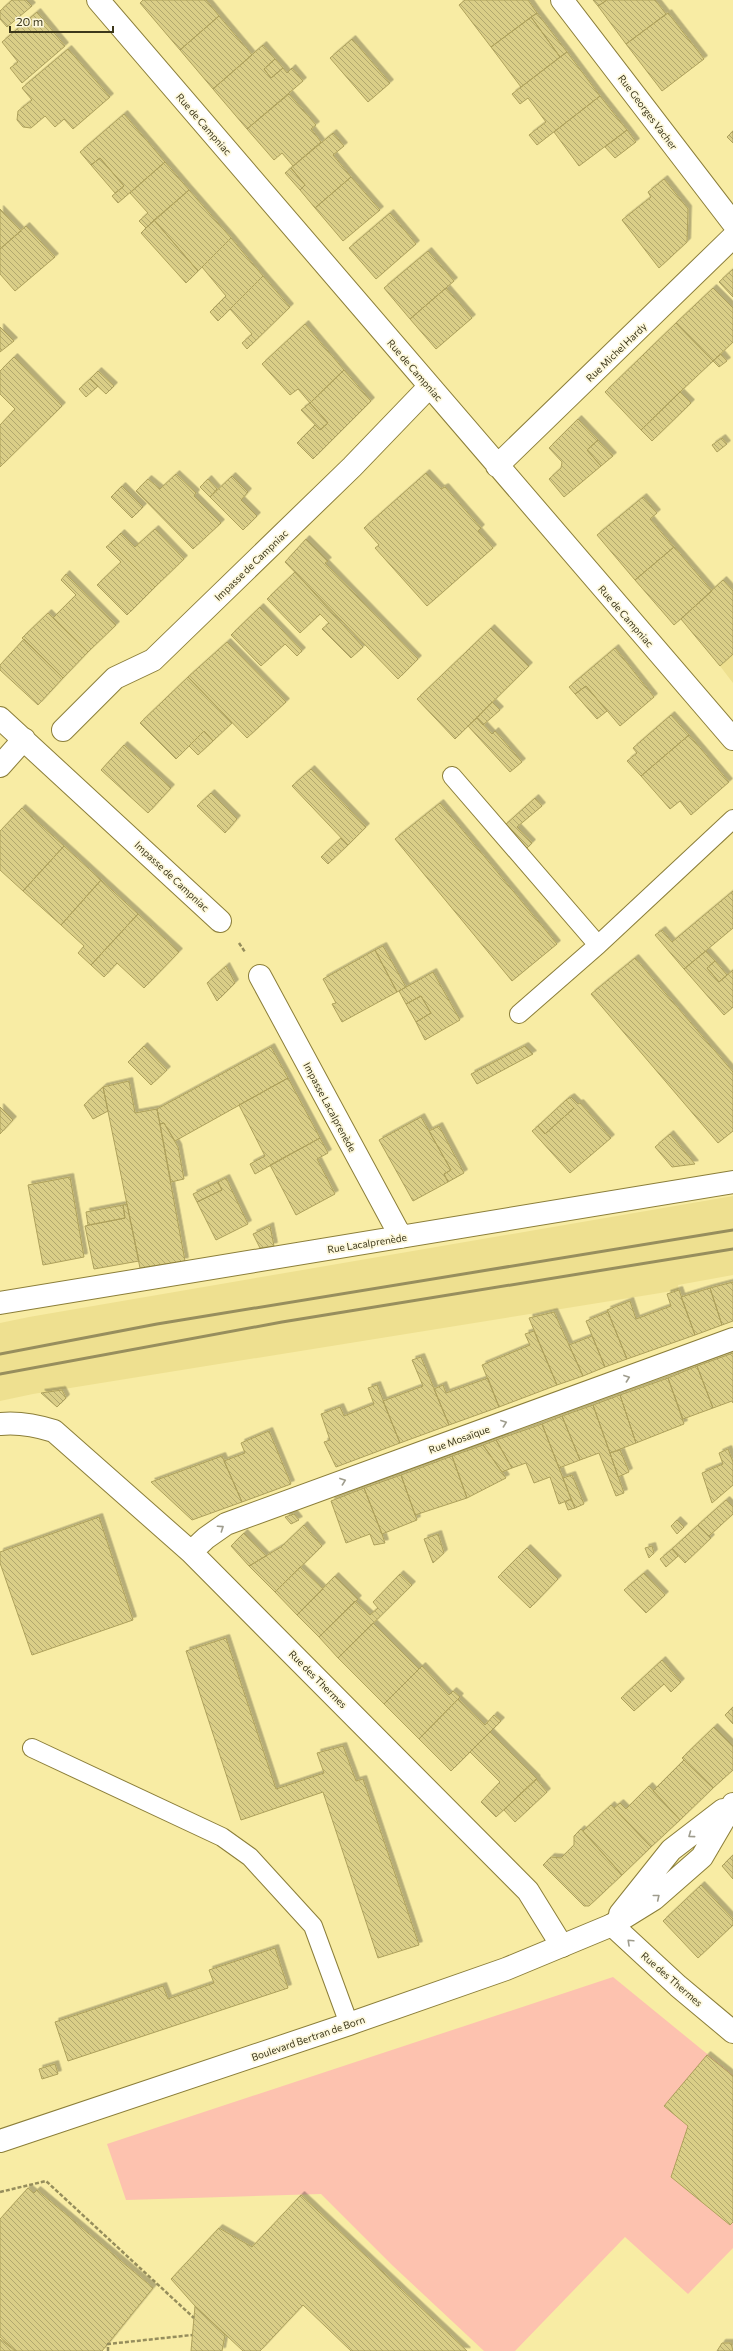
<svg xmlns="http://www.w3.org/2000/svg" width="733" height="2351" font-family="Commissioner,sans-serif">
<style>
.built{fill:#eee090}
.green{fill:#fdc2af}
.building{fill:url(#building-back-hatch);stroke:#aea15c;filter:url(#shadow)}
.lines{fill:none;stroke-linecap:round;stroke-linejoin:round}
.lane-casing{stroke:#8b7e39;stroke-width:20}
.street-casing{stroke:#8b7e39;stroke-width:24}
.secondary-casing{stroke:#8b7e39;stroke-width:24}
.path{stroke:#958d5c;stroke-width:2.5;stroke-dasharray:4 2;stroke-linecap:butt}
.lane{stroke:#fff;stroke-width:18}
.street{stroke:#fff;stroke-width:22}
.secondary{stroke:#fff;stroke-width:22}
.rail{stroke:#978e5d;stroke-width:3}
.oneway{stroke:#9e9c8d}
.labels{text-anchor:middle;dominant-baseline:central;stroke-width:3.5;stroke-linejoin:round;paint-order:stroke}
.street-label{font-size:10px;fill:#3d381b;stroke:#fdf8dc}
</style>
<defs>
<pattern id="building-back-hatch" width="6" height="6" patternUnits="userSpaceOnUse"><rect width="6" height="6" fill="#dace87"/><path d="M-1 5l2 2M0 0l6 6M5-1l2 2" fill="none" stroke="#b2a86e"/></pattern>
<filter id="shadow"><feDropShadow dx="3.5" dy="-3.5" stdDeviation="0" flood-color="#0004"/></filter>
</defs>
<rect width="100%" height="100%" fill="#f8eca4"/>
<path class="built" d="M733,654V683L720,666Z
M733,1196V1275L678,1285L679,1290L33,1394L0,1401V1323L29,1317Z"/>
<path class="green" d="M613,1977L733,2075V2248L688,2294L625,2237L515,2351H484L392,2265L321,2194L126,2200L107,2144Z"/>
<path class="building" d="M12,0H26L32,6L7,27L0,19V11Z
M143,0H206L219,16L180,50L140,3Z
M465,0H528L537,13L491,47L459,5Z
M593,0H607L598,6Z
M607,0H655L666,14L626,44L598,6Z
M37,12L65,46L22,83L10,68L18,62L2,42Z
M537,13L567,52L560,57L531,17Z
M668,13L704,59L662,91L626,44Z
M219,16L252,55L213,89L180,50Z
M531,17L560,57L521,87L491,47Z
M352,39L390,83L368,102L330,58Z
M263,45L275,59L264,69L271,78L283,68L287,73L292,68L303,81L247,129L213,89Z
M68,49L110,97L73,129L64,119L55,127L45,116L31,128L23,127L17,120L18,111L32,100L22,88Z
M567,52L600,96L537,145L529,135L546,122L528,98L520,104L512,94Z
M275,59L283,68L271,78L264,69Z
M289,94L316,125L311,129L321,142L293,166L282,153L274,160L247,129Z
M600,96L627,130L579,166L554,132Z
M124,114L165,162L118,203L112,196L124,186L100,158L91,165L80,152Z
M627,130L636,142L615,158L605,147Z
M733,131V143L727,137Z
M333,133L344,146L333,155L351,177L315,208L300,190L305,185L291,168Z
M100,158L124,186L115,193L91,165Z
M165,162L189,190L146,228L139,221L148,213L130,193Z
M291,168L305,185L300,190L285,173Z
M351,177L380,210L343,241L315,208Z
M664,179L688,209L687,242L659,268L622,220L651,197L648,192Z
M189,190L231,238L198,271L154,220Z
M0,209L21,231L0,249Z
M390,213L416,244L376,279L349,248Z
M154,220L198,271L186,283L141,233Z
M26,226L55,257L15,291L0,274V249Z
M231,238L263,276L218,321L210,312L226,296L202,267Z
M428,251L454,281L410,319L384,288Z
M733,269V297L719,282Z
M263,276L290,307L247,349L242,343L252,334L230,309Z
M446,288L472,318L436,349L410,319Z
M713,288L733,308V342L713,361L676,323Z
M676,323L713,361L680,392L643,355Z
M305,324L344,370L310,403L298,389L290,395L262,364Z
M0,327L14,341L0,352Z
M721,354L727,361L719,367L713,361Z
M643,355L680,392L641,430L605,392Z
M14,357L62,406L0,467V425L15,409L0,394V371Z
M344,370L371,401L313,459L297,443L315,425L320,430L328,423L310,403Z
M98,371L114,386L106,394L90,379Z
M90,379L98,386L86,397L79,389Z
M680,392L691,403L652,441L641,430Z
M310,403L328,423L320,430L301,410Z
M578,419L598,440L587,450L601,466L564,497L549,479L561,468L562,462L549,448Z
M722,438L727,444L717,452L712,445Z
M598,440L613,456L601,466L587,450Z
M426,473L441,489L445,487L481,528L478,531L493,548L427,606L375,548L379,545L364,528Z
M176,474L196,493L194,496L221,523L193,549L136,491L148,479L160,489Z
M232,476L248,492L241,500L257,516L243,530L210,497Z
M208,479L217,489L210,497L200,487Z
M122,486L143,507L132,518L111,497Z
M643,497L657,513L650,519L674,547L635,580L597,535Z
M155,529L184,559L155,587L111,543L121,533L135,547Z
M306,539L328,561L325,563L418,659L398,679L285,562Z
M111,543L155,587L127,615L97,585L121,562L106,547Z
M674,547L712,591L674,625L635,580Z
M295,572L363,647L351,658L322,629L329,623L320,614L300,633L267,599Z
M66,574L116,625L88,652L53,618L76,595L61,580Z
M723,580L733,591V654L720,666L681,619Z
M260,607L302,651L297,656L285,644L261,666L231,635Z
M48,613L88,652L63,678L22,638Z
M491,628L529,666L455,739L417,699Z
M24,639L63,678L38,705L0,670V665Z
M227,642L286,702L247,738L188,677Z
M615,648L654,697L620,726L586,686L575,694L569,687Z
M188,677L232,723L213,741L204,731L176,759L140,723Z
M586,686L607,711L597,719L575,694Z
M492,702L500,710L483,725L477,718Z
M671,715L689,735L641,776L627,761L637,753L633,748Z
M477,718L492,734L495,731L522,762L510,772L468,726Z
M204,731L213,741L198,755L189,746Z
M689,735L729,782L691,815L680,801L670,809L641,776Z
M124,745L171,788L148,813L101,770Z
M311,769L366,827L348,845L292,786Z
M211,793L237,819L225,833L197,806Z
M535,798L542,806L517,827L532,843L525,850L504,826Z
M440,803L557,944L512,981L395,839Z
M22,808L64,846L23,891L0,870V831Z
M341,838L348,845L328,864L321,857Z
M64,846L101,880L61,925L23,891Z
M101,880L138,914L91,965L78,953L84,946L61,925Z
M733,891V928L684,969L655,935L662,930L672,942Z
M138,914L179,952L144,988L117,963L104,977L91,965Z
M383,946L406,987L397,992L375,950Z
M375,950L397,992L342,1022L332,1004L336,1003L323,979Z
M706,951L715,961L707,968L719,982L733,970V1007L724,1015L684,969Z
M635,958L733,1072V1131L718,1143L591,994Z
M715,961L727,975L719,982L707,968Z
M226,966L235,983L217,1001L207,983Z
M433,972L460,1020L425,1040L416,1022L431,1013L421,996L406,1004L399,991Z
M421,996L431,1013L416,1022L406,1004Z
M144,1046L167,1070L151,1085L128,1062Z
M525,1046L533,1054L477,1084L471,1074Z
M271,1047L288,1078L175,1141L164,1123L160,1124L157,1109Z
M288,1078L320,1138L255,1174L250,1164L265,1156L239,1105Z
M129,1081L135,1113L157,1109L185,1261L140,1268L103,1087Z
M103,1087L108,1111L93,1119L84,1105Z
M571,1097L578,1104L580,1103L611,1138L570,1173L532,1131L538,1126L545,1134L574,1108L566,1100Z
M566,1100L574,1108L545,1134L538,1126Z
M0,1107L13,1120L0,1134Z
M421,1117L451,1170L444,1174L448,1182L413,1201L379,1140Z
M164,1123L178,1147L184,1179L171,1182L160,1124Z
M439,1126L464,1173L448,1182L444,1174L451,1170L429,1131Z
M670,1134L695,1164L672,1167L655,1147Z
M320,1138L328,1153L317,1159L335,1194L296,1215L270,1165Z
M70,1177L84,1257L43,1265L28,1185Z
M226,1178L248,1224L216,1240L197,1202L222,1190L218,1182Z
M218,1182L222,1190L197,1202L193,1194Z
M127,1204L139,1261L94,1269L85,1226L125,1218L123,1205Z
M123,1205L125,1218L88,1225L86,1212Z
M270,1226L274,1246L260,1248L253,1234Z
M733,1282V1321L722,1325L710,1288Z
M710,1288L722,1325L695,1335L681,1297Z
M679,1290L695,1335L627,1359L607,1310L630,1301L636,1319L671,1306L667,1294Z
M554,1312L583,1376L557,1385L529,1318Z
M608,1312L627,1359L605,1367L586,1321Z
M534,1331L557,1385L499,1407L482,1365L530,1345L525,1334Z
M592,1336L605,1367L583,1376L569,1345Z
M733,1353V1403L732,1401L713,1408L697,1366Z
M421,1357L449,1425L400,1443L383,1401L423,1386L412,1360Z
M697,1366L713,1408L683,1419L668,1378Z
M488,1378L499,1407L449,1425L434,1389L443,1385L446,1393Z
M668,1378L684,1424L636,1443L620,1395Z
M377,1385L400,1443L336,1467L324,1442L330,1440L321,1414L340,1407L344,1416L374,1404L368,1388Z
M62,1390L66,1398L57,1407L41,1393Z
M620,1395L636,1443L610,1453L593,1405Z
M593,1405L624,1493L616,1496L599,1453L580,1460L562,1416Z
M562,1416L580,1460L559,1468L542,1424Z
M542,1424L571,1499L559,1504L550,1477L534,1483L526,1463L512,1468L496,1440Z
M269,1431L291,1484L242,1502L224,1461L245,1453L241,1443Z
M496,1440L512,1468L502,1472L483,1445Z
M483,1445L506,1478L467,1498L452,1456Z
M728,1449L733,1462V1485L712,1503L702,1473L723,1464L719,1453Z
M620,1450L629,1472L618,1477L610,1453Z
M222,1456L242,1502L192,1520L151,1482Z
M452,1456L467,1498L415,1515L401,1475Z
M401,1475L417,1520L382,1534L364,1488Z
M572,1475L584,1504L575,1508L563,1478Z
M364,1488L382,1534L385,1543L374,1545L370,1534L346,1543L331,1501Z
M571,1499L575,1508L568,1510L565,1502Z
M726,1500L733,1507V1514L709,1536L698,1525Z
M294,1514L299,1520L291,1524L285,1517Z
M99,1517L133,1620L32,1655L0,1563V1552Z
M677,1520L684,1527L677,1534L671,1526Z
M304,1525L322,1546L275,1592L249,1566L281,1547Z
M698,1525L711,1538L685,1563L672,1549Z
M244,1533L266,1556L249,1566L231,1546Z
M438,1534L444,1553L433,1563L424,1539Z
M652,1546L654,1553L649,1558L645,1548Z
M527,1548L558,1579L530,1608L498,1577Z
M672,1549L678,1556L666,1567L660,1559Z
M300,1567L323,1589L297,1615L275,1592Z
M644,1573L665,1595L646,1613L624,1590Z
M400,1574L412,1585L338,1658L319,1637L355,1601L370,1615L378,1608L373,1602Z
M335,1576L358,1599L319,1637L297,1615Z
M373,1623L419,1669L384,1704L338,1658Z
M226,1638L276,1789L324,1773L317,1753L343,1746L356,1781L363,1779L419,1945L378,1958L323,1792L241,1820L186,1651Z
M662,1660L681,1682L671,1692L664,1684L634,1711L621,1698Z
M422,1666L449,1695L453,1691L460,1697L419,1739L384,1704Z
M458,1699L485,1725L494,1715L501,1721L451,1771L419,1739Z
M733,1707V1724L725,1715Z
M714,1727L733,1746V1770L713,1788L682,1758Z
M490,1732L537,1779L496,1817L481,1802L500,1782L470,1752Z
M684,1760L713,1788L680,1820L653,1791Z
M536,1779L547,1792L530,1808L518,1796Z
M649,1786L680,1820L651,1847L614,1808L620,1803L626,1809Z
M518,1796L530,1808L515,1822L504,1810Z
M611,1805L651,1847L622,1875L583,1831Z
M581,1829L622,1875L589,1906H584L543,1865L551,1857L561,1858L574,1845V1836Z
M733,1855V1879L722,1866Z
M701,1885L733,1919V1925L698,1958L663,1921Z
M275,1948L288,1988L68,2061L55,2022L163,1986L168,1999L214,1983L209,1970Z
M707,2055L733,2076V2222L730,2225L671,2177L688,2126L664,2106Z
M55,2064L58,2074L42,2079L39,2069Z
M28,2188L34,2193L37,2190L153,2288L102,2351H16L0,2337V2219Z
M301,2195L467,2351H351L303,2305L260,2351H243L195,2306L171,2279L219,2228L252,2247Z
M195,2306L225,2335L222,2351H191Z
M0,2339L15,2351H0Z
M722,2343H731L733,2351H717Z"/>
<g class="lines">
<g class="lane-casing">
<path id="lane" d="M452,776L598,945
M519,1014L598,945L733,819
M32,1748L222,1837L250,1857L313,1926L349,2024"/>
</g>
<g class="street-casing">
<path id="street" d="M98,0L733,739
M562,0L733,223
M497,466L733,237
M0,718L220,921
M63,730L115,678L153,660L352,467L429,387
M0,766L24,739
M260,976L401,1237
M0,1303L733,1182
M0,1424C19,1422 35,1425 54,1431L191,1552L528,1891L562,1946
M191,1552L206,1538L226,1524L733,1339
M612,1925L678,1986L733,2032"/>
</g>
<g class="secondary-casing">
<path id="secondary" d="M620,1914L671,1850L723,1810
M0,2141L349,2024L506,1969L612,1925L654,1899L702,1857L733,1804"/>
</g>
<path class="path" d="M239,943L245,952
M0,2192L46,2181L194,2318
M108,2351V2344L192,2335"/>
<use href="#lane" class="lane"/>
<use href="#street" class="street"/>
<use href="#secondary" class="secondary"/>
<path class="rail" d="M0,1354L157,1324L733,1230
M0,1374L282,1322L733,1249"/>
</g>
<defs><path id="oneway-chevron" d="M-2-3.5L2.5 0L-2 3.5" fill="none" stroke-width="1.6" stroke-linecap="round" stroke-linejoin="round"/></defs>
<g class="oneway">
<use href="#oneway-chevron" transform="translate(627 1378) rotate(-20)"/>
<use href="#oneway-chevron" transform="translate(504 1423) rotate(-20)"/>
<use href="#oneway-chevron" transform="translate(343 1481) rotate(-20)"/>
<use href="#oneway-chevron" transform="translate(221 1528) rotate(-34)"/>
<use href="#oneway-chevron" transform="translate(691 1835) rotate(144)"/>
<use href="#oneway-chevron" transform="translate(657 1897) rotate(-39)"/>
<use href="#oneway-chevron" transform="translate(630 1942) rotate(-137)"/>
</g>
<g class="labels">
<g class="street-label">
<text transform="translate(648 112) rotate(53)">Rue Georges Vacher</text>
<text transform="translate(204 124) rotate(49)">Rue de Campniac</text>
<text transform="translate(616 352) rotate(-44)">Rue Michel Hardy</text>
<text transform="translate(415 370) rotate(49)">Rue de Campniac</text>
<text transform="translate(251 565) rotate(-44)">Impasse de Campniac</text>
<text transform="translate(626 616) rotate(49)">Rue de Campniac</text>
<text transform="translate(172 876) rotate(43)">Impasse de Campniac</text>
<text transform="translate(330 1107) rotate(62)">Impasse Lacalprenède</text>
<text transform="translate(367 1243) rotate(-9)">Rue Lacalprenède</text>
<text transform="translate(459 1439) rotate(-20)">Rue Mosaïque</text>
<text transform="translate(318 1679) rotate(45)">Rue des Thermes</text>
<text transform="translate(672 1979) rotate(41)">Rue des Thermes</text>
<text transform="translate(308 2038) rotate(-19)">Boulevard Bertran de Born</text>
</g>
</g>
<path d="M10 26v6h103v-6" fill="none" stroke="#3d381b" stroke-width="2"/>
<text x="16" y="26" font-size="12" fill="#3d381b" stroke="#fdf8dc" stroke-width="3" paint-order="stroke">20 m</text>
</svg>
